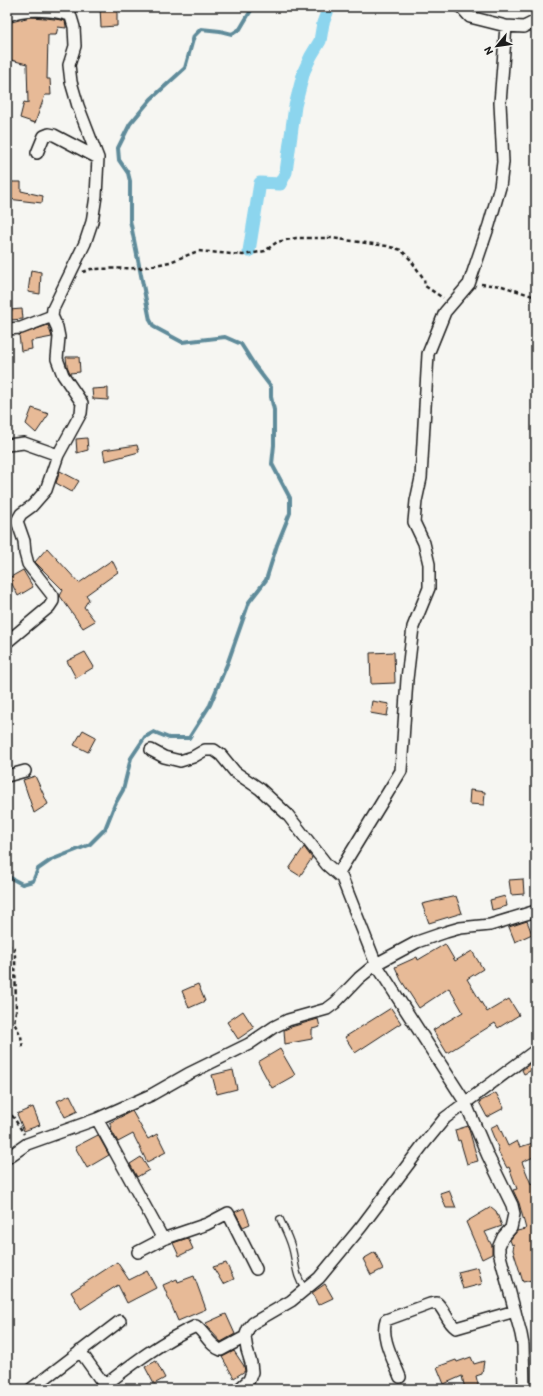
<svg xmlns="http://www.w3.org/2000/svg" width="543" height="1396" font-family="Itim,sans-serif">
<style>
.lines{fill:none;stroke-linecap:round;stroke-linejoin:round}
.stream{stroke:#5f8b9a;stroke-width:4}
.canal{stroke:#8cd5ee;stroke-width:13}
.building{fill:#e7ba97;stroke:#1c1c1c}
.lane-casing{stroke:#1c1c1c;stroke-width:8}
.street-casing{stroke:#1c1c1c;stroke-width:14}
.path{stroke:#1c1c1c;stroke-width:2.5;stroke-dasharray:4 3;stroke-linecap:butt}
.lane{stroke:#f6f6f2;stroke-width:5.5}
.street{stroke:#f6f6f2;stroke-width:11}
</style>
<rect width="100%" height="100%" fill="#f6f6f2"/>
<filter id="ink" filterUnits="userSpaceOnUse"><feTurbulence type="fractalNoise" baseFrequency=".025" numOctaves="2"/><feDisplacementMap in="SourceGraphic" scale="8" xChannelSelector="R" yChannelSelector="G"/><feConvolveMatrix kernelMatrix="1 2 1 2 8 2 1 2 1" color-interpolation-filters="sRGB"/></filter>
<g filter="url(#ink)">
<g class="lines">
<path class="stream" d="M7,876L22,884L33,881L38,869L51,860L89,845L105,829L115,804L123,790L131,758L145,737L154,732L169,738H189L210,705L228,662L249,602L266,580L277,545L290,513V498L272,464L274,445V410L271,397V387L255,366L241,344L225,337L182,342L154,327L150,320L130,220V181L128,173L119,160L118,148L130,124L151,99L185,68L194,36L201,29L220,31L232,34L240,29L253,7"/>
<path class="canal" d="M249,251L260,183L280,184L286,172L295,106L304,71L311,56L320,41L323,23L329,7"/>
</g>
<path class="building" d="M100,7H117V26L101,27Z
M30,17L46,18L62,20L65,21L66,26V28L58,27L56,35H48L47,79H50L51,95H45L35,123L20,118L24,102L28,103L27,64L7,59V31L8,23Z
M8,182H21V191L43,196L42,203L8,199Z
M31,270L41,272L40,294L28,292Z
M22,309L23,319L10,320L9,310Z
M48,325L52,337L31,341L32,349L21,351L19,335Z
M66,357H79L80,372L70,373L67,366Z
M108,388V400L93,399L92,389Z
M32,408L49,414L36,433L26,424Z
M87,438L88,450L77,453L76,439Z
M137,445L139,452L105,461L103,450Z
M60,471L79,481L72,492L56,483Z
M47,548L79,583L112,560L118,572L86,595L89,599L84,607L95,621L83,628L60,596L63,590L35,562Z
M23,570L33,587L18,596L9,578Z
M85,652L94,667L76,678L67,661Z
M394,652L395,683L371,684L370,653Z
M372,701L389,704L387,716L370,713Z
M83,730L96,737L88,752L74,745Z
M35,776L48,804L34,813L23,780Z
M470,790L485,792L484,805L469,804Z
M304,847L312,858L300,876L289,869Z
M523,879L524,894L511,895L509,880Z
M456,896L462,913L429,923L422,904Z
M505,896L507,906L492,910L490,900Z
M527,921L532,934L515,942L509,927Z
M445,944L455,961L472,951L483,969L467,979L487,1012L509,999L519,1015L498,1028L495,1023L447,1053L433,1030L463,1012L449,988L419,1008L401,980L395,967L417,957L418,960Z
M198,984L205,1001L189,1008L182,991Z
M391,1008L401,1023L355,1053L345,1037Z
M243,1011L254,1028L238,1039L227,1022Z
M318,1019L320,1027L312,1029V1039L285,1044L284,1030L291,1027Z
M280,1049L295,1075L272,1088L258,1062Z
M536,1059V1068L524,1074L522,1070Z
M233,1070L237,1089L217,1094L212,1075Z
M496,1093L504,1108L487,1117L479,1102Z
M70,1095L78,1111L65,1117L57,1101Z
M33,1107L40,1125L24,1131L17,1114Z
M132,1111L148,1139L157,1134L166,1152L147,1162L133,1134L118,1142L110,1128L112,1127L109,1123Z
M498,1124L508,1146L517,1141L520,1147L536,1142V1156L522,1162L531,1184L534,1183L536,1190V1279L523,1282L513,1250L514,1244L512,1245L510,1240L517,1231L526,1229L519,1203L513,1190L517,1189L509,1167L507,1168L498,1151L499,1150L490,1128Z
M468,1126L478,1161L467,1164L460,1140L458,1141L455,1130Z
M98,1135L109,1155L87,1168L75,1147Z
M141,1157L149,1170L137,1177L130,1164Z
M449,1190L456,1208H446L440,1193Z
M491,1207L496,1211L502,1226L485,1232L492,1246V1254L482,1259L466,1222Z
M244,1208L250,1224L243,1227L235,1212Z
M188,1238L193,1249L179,1256L173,1243Z
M375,1252L383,1269L371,1275L363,1259Z
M117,1262L129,1280L147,1271L156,1288L127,1303L118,1285L81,1309L71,1292Z
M226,1263L234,1279L223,1284L213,1267Z
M478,1267L482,1284L463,1289L458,1272Z
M194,1276L206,1309L178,1321L163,1285L177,1279L178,1282Z
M325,1284L333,1298L318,1305L312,1293Z
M226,1314L235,1334L221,1342L210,1330L206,1323Z
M234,1351L244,1366L245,1371L234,1378L222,1357Z
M471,1357L474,1364L484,1361L482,1374L476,1376L479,1389H465L462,1376L444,1384L437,1367L456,1360L457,1362Z
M156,1361L165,1378L154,1384L145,1367Z"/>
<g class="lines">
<g class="lane-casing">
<path id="lane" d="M280,1219C284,1228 289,1237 292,1248C296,1262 295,1277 305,1289"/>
</g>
<g class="street-casing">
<path id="street" d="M461,7L470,17L506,26L524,27L536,21
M7,16C23,7 53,10 70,15
M37,153L44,136L49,134L54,135L98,158
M7,329L21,328L52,316
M7,445L24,443L58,455
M7,642L49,607L53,601V596L28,564L25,553L24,541L17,521L21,514L32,506L46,490L58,455L81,413L82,403L63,375L57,359L59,337L57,327L52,316L53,309L85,243L92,222L96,196L98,158L78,106L71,82L69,65L75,46L74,27L68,7
M151,750L164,757L180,761L193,757L205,750H214L221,755L235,772L260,789L287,814L327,865L342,878L376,964L465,1102L488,1156L512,1205L514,1214L511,1228L503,1237L499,1246V1252L521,1334L523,1345L524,1389
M7,776L25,771
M338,874L401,771L407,679L413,627L429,588V564L424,543L414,522L416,501L421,478L428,354L445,312L469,284L489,225L500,187L503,162L500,103L506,26
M97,1119L163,1239L207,1224L228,1213L256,1269
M7,1158L27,1144L97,1119L151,1095L188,1074L249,1044L274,1027L288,1020L327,1009L335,1003L359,978L376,964L417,942L446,932L460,928L490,925L536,911
M138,1252L163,1239
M80,1351L105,1386
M400,1377C394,1361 380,1337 386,1320L430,1304L437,1303C446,1311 446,1321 456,1328L515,1311
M31,1389L120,1321
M100,1389C131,1365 160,1342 196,1326C205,1333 211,1347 221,1350L245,1337
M239,1389L249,1380L252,1372L251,1363L247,1350L245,1337L248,1329L253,1323L291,1301L319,1278L361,1227L422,1146L445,1118L536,1050"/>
</g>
<path class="path" d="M83,272L91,269L140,268L170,262L198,251L243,255L265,251L277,242L296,238H332L387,246L401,250L410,259L424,279L425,286L443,298
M481,284L502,286L536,297
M7,945L14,948L15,956L16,1011L14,1023L21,1036L23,1049
M7,1110L14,1118L24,1134"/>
<use href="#lane" class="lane"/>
<use href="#street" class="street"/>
</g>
</g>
<rect width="543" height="1396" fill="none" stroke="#f6f6f2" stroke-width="24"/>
<rect x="12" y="12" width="519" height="1372" fill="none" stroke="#1c1c1c" stroke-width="1.5" filter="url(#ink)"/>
<g transform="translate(497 46) rotate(241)" stroke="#f6f6f2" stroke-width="3" paint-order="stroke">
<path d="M0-3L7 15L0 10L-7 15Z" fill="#1c1c1c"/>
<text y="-6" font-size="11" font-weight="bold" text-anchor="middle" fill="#1c1c1c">N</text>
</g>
</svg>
